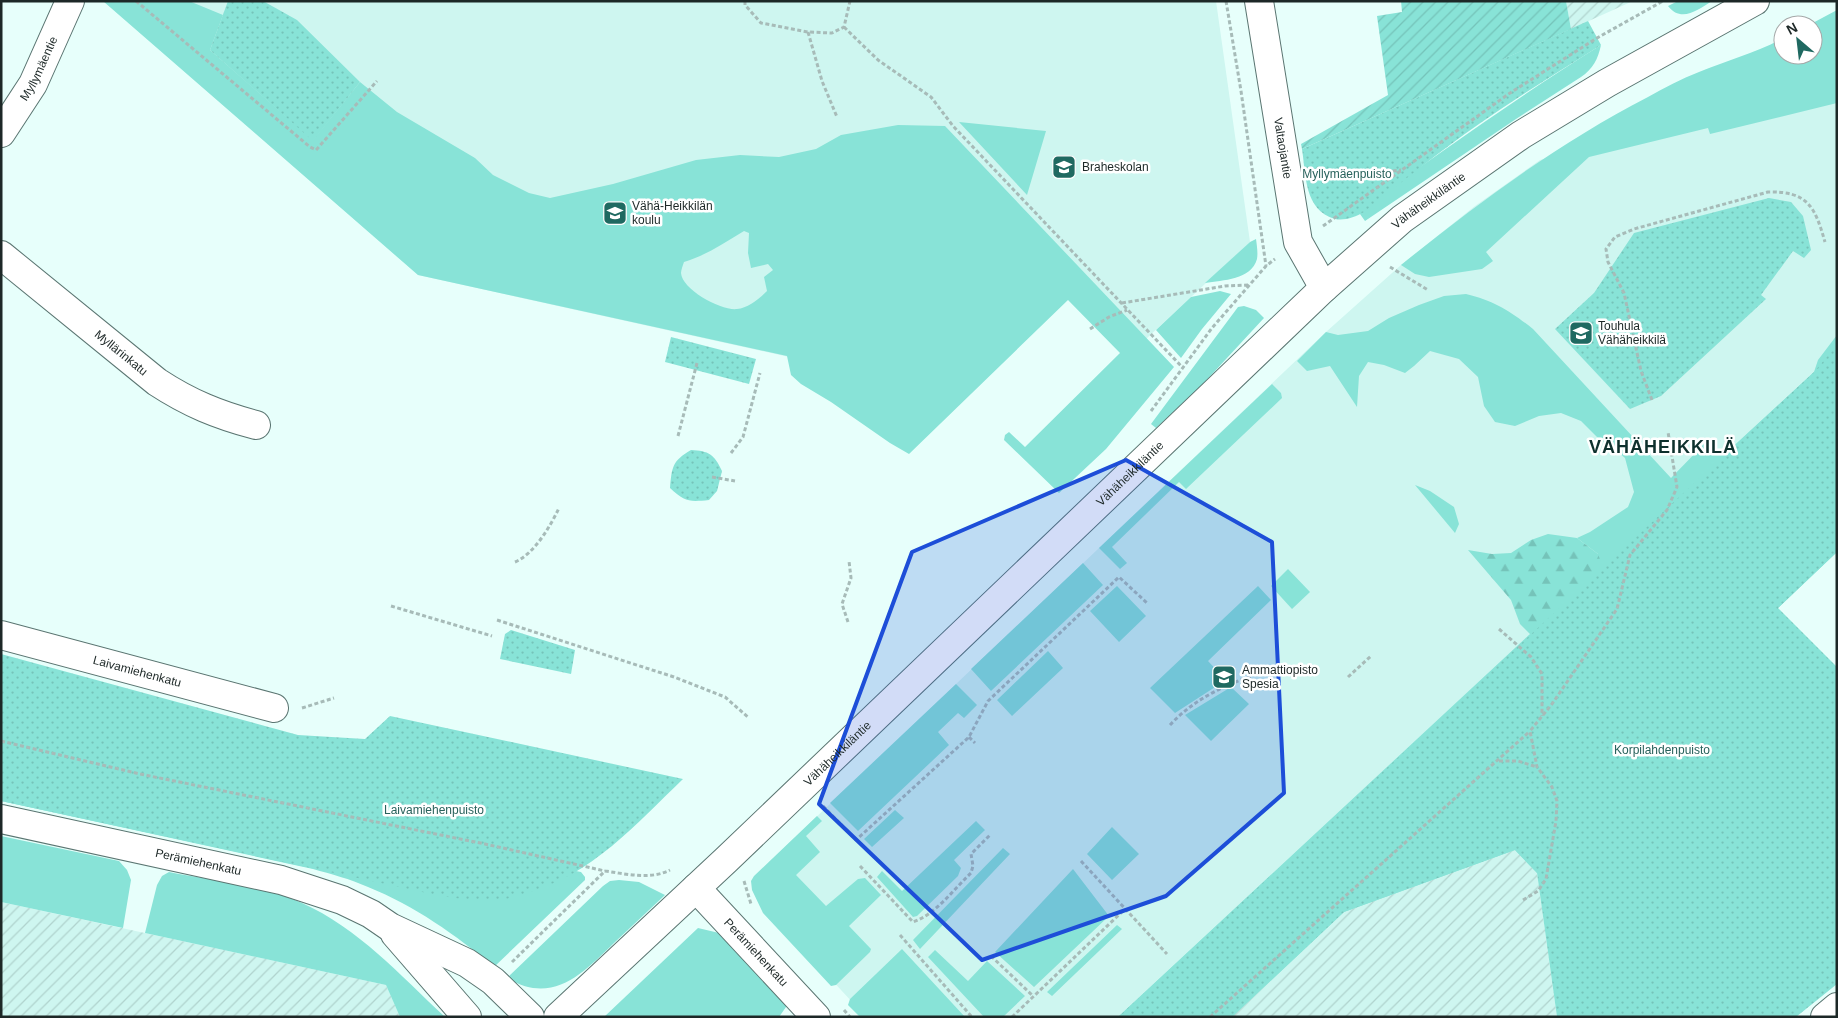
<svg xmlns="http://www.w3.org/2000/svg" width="1838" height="1018" font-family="Arial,sans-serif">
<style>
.built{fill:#cef6f0}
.industrial{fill:url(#industrial-furrows)}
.grass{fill:#88e3d7;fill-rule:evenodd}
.forest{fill:url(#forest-firs)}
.park{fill:url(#park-dots)}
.garden{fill:url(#garden-furrows)}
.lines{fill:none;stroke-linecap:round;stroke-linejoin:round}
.minor-casing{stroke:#5a7571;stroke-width:30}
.path{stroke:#a7bbb8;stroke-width:3;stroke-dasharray:4 2.5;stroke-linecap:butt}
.minor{stroke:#fff;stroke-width:28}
.marked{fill:#1d4ed8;fill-opacity:0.2;stroke:#1d4ed8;stroke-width:4;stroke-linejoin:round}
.labels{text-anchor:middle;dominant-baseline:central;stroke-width:5;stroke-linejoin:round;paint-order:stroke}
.street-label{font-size:12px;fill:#1d2827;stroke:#fff}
.poi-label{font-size:12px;fill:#1d2827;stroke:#fff;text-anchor:start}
.park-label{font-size:12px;fill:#29625c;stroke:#fff}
.district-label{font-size:18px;font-weight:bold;letter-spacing:1px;fill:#0e302d;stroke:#fff}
</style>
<defs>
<pattern id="industrial-furrows" width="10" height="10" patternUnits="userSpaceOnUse" patternTransform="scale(1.25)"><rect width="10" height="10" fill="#cef6f0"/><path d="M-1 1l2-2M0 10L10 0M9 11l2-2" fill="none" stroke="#b0d3ce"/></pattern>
<pattern id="forest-firs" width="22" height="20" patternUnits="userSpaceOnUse" patternTransform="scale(1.25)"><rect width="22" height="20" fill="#88e3d7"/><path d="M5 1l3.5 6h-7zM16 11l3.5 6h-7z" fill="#75c3b9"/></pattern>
<pattern id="park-dots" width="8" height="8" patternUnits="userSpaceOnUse" patternTransform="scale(1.25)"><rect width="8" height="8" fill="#88e3d7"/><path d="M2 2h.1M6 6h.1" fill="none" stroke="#75c3b9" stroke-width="1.8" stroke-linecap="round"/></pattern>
<pattern id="garden-furrows" width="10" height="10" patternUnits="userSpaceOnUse" patternTransform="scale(1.25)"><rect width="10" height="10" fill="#88e3d7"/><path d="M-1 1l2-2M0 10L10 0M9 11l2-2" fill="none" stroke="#75c3b9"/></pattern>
</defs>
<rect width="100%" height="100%" fill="#e7fffb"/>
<path class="built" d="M103,1H1216L1250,242L1146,339L1032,220L870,375L418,275Z
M1837,73V345L1814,372L1118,1017H866L767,910L769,862L1326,332L1401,265L1475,206L1540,160Z"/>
<path class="industrial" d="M1566,1H1633L1571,29Z
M1515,850L1537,873L1557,1017H1232L1344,912Z
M1,902L386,985L400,1017H1Z"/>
<path class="grass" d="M103,1H189L223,15L210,50L313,140L360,82L397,112L475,158L493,175L529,193L550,198L613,184L696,160L740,155L779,157L816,149L841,135L898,125L945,126L1174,367L1106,449L1059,493L1004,440L1005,435L1009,432L1025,447L1120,353L1068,300L909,454L890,443L831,402L801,384L791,375L787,356L418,275ZM744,231L749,233L748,253L751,268L768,264L773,270L764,277L767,291C760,298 748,308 737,309C722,311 682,290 681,273C681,270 683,265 684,262C707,255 724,243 744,231Z
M1678,1H1712C1698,10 1681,23 1668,6Z
M1837,10V103L1710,134L1708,128L1589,157L1486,252L1493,261L1482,269L1429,277L1415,274L1401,265C1479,202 1559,143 1648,97C1664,88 1681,79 1699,72C1727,60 1756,53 1783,38V55H1813V25H1809Z
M1601,45C1598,59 1593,69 1581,77L1516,119L1365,221L1360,214V210C1439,153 1518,97 1601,45Z
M959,122L1046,131L1027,195Z
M1256,239C1257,246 1258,253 1257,259C1251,280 1223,280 1205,283L1250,242Z
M1220,291L1231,294L1202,329L1181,358L1156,330L1191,297Z
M1466,294C1495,301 1510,311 1533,329L1671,478L1705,443L1726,453L1814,372L1818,360L1837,335V552L1778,608L1537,873L1515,850L1344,912L1232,1017H1118L1530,634L1550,637L1598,554L1577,538L1590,532L1628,507L1634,492L1625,458L1616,450L1597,437L1581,421L1561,413L1539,416L1515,426L1495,422L1484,406L1478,377L1459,359L1430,351L1414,366L1405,373L1384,365L1368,362L1359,376L1357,407L1330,366L1307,371L1297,361L1326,332L1338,335L1368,331L1389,318L1419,305L1444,296Z
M1244,306L1256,310L1264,318L1202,385L1156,428L1151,424L1238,307Z
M1272,384L1281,393L1282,398L1186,489L1179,482L1112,547L1127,563L1120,569L1099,548Z
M1415,485L1430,491L1454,507L1459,524L1455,533Z
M1083,563L1103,585L991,691L971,669Z
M1288,569L1310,592L1292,609L1271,586Z
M1117,586L1146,616L1119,642L1090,611Z
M1258,586L1271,600L1208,661L1226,680L1175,713L1150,688Z
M1048,651L1063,668L1012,716L997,700Z
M956,684L977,705L964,718L958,713L938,732L949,745L858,831L830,803Z
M1231,687L1249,704L1211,741L1185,715Z
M1,801L338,824L581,872L585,877V880L494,967C456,935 415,906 368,887C350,879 331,874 313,869Z
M895,810L904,818L872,847L864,839Z
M817,816L822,821L806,836L820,852L796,875L826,906L858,879L865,878L881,895L849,926L871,949L870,952L836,985L831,986L763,913L752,890L751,881L754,876Z
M976,821L985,830L954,860L961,868L958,876L917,916L913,917L877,877L882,871L902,891Z
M1112,827L1139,854L1112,880L1087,854Z
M1,836L119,861L127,870L131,880L123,928L1,902Z
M1003,848L1010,854L920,949L913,940Z
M1073,869L1109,916L1034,987L995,952Z
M169,872C209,880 265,886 302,903C358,928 400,975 444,1016L400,1017L386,985L145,933L157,885L162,876Z
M619,880L639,882L665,895C648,911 631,927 614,943C583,973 553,1006 507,978L603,886L610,881Z
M1117,925L1122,929L1052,996L1047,992Z
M698,928L719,933L787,1001L786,1007L779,1017H604Z
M902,949L965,1017H860L848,1005L850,999Z
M935,950L968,981L987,961L1025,996L1003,1017H984L928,957Z"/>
<path class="forest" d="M1548,534L1577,538L1598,554L1606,576L1550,637L1530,634L1520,624L1511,600L1468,550L1492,554L1511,553L1531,540Z"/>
<path class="park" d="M228,1H263L297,20L360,82L313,141L210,50Z
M1588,21L1601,45C1560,71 1519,96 1479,124C1440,151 1402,182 1364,212C1355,217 1345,221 1335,219C1304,210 1306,175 1302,149Z
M1769,198L1791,202L1803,216L1811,250L1804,258L1793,251L1761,295L1766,299L1661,396L1630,409L1555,329L1594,293L1634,233Z
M671,337L756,359L749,384L665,362Z
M1837,345V552L1778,608L1837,667V984L1796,1017H1557L1537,873L1515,850L1344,912L1232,1017H1118L1814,372Z
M691,450C709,451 714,454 722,471L717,491L709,500C689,502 685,502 670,488C672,467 672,461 691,450Z
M511,630L575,650L571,674L500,659L505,634Z
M1,654L298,735L365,739L390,716L683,779C635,825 593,874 527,893C519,895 512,898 504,899C482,902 458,899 436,895L1,801Z"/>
<path class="garden" d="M1401,1H1566L1571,29L1302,149L1301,144L1388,95L1377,16L1402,12Z"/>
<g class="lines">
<g class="minor-casing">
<g id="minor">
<path id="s1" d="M1259,1L1298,242L1324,288"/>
<path id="s2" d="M1,133L33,84L70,1"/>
<path id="s3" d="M1,255L157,382C189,403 218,415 256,425"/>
<path id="s4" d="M1,635L274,708"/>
<path id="s5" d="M1,819L281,880L342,900L371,914L390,927L467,963L493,981L530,1017"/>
<path id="s6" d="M696,888L816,1017"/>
<path d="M395,934L467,1017"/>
<path id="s7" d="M558,1017L726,860L1324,288L1402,219L1521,135L1607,83L1755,1"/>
<path d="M1825,1017L1837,1007"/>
</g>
</g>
<path class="path" d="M136,1L310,147L316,150L377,81
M745,1V5L761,23L808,32L832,33L844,27L850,1
M1226,1L1241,91L1266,266
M844,27L878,60L931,97L953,126L1183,368
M808,32L822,81L837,117
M1315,170L1367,174L1401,170
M1323,226L1510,93L1597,38L1663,1
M1390,267L1428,290
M1122,303L1225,286L1249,285
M1090,329L1109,317L1127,310
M1652,400L1641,371L1624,293L1608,262L1606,249L1615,237L1634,229L1768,192C1808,191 1815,207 1825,242
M1151,411L1212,328L1266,266L1275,259
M678,436L697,363
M731,453L743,437L760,373
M712,477L735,481
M515,562C534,554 550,527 559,508
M391,606L492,636
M497,620L674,677L725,697L749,718
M848,622L842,604L851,578L849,561
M1499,629L1531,657L1542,674V716
M1348,677L1371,656
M302,708L334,698
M1170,725C1192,701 1222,686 1252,676
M969,737L975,743
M1,741L140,774L485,844L605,871
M1499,761H1518L1537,767
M823,806L856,840L969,737L988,701L1119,577L1147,603
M1081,861L1167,954
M860,866L913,922C936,914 953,890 971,873L973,866L971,854L990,835
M744,881L751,904
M1523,900L1538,891L1546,879L1556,821L1557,801L1552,787L1537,767L1530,731L1552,704L1617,609L1630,555L1667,510L1677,487L1668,432
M900,935L972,1017
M991,956L1033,996
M512,962L605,871C627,874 650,880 670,870
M844,1010L850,1017
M1012,1017L1125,909
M1210,1017L1529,732"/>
<use href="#minor" class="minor"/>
</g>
<path class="marked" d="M1126,460L1272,542L1284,793L1166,896L982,960L819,804L912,552Z"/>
<defs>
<g id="school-square" transform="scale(1.25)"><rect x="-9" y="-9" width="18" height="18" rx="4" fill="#1f6961" stroke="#fff"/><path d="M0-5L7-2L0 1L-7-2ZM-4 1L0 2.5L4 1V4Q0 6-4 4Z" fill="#fff"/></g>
</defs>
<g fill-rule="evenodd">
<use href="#school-square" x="1064" y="167"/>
<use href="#school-square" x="615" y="213"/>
<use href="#school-square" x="1581" y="333"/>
<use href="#school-square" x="1224" y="677"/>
</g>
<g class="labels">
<g class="street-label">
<text stroke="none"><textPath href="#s2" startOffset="75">Myllymäentie</textPath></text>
<text stroke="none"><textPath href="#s1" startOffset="149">Valtaojantie</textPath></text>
<text stroke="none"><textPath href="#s7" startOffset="1194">Vähäheikkiläntie</textPath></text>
<text stroke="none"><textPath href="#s3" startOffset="155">Myllärinkatu</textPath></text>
<text stroke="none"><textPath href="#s7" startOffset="789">Vähäheikkiläntie</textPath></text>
<text stroke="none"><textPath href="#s4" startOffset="141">Laivamiehenkatu</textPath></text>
<text stroke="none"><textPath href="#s7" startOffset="384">Vähäheikkiläntie</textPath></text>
<text stroke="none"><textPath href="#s5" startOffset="202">Perämiehenkatu</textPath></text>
<text stroke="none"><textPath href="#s6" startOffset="88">Perämiehenkatu</textPath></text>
</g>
<g class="poi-label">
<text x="1082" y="167">Braheskolan</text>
<text x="632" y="206">Vähä-Heikkilän<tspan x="632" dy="14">koulu</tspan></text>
<text x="1598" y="326">Touhula<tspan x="1598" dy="14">Vähäheikkilä</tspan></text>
<text x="1242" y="670">Ammattiopisto<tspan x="1242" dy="14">Spesia</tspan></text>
</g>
<g class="park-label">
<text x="1347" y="174">Myllymäenpuisto</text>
<text x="1662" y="750">Korpilahdenpuisto</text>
<text x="434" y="810">Laivamiehenpuisto</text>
</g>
<g class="district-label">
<text x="1663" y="447">VÄHÄHEIKKILÄ</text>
</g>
</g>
<rect width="1838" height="1018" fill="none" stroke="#1d2827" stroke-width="5"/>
<g transform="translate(1798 40) rotate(332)"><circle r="24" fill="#ffffff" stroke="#a5a9a9"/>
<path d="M0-4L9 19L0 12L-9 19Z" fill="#1f6961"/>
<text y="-8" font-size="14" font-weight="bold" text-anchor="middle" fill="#1d2827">N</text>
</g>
</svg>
